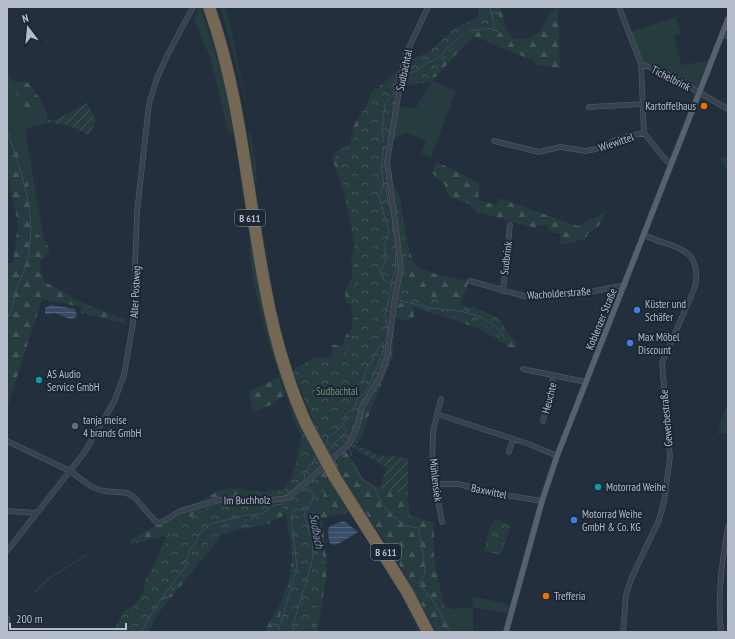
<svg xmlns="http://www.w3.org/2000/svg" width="735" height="639" font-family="'PT Sans Narrow',sans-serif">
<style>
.grass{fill:#263c3f}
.forest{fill:url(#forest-firs)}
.park{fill:url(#park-crowns)}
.garden{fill:url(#garden-furrows)}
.water{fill:url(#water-rules)}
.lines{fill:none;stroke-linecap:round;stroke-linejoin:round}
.stream{stroke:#394c67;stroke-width:1}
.minor-casing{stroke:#565f6c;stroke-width:5.5}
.major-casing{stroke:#414a57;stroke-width:6}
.highway-casing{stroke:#434c59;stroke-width:7}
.minor{stroke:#38414e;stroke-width:4.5}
.major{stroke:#56606e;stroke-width:5.5}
.highway{stroke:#746855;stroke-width:6}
.highway-bridge-casing{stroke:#434c59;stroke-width:7;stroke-linecap:butt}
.highway-bridge{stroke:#746855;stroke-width:6}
.food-dot{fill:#e8710a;stroke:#1d2633;stroke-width:1.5}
.shop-dot{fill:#3f7fe0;stroke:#1d2633;stroke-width:1.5}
.culture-dot{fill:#0f9aa8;stroke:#1d2633;stroke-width:1.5}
.service-dot{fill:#5c6f8a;stroke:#1d2633;stroke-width:1.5}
.labels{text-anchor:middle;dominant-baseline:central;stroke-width:4;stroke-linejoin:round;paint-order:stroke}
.shield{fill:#1d2633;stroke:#878f9c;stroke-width:1}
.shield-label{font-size:10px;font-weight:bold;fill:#b4bcc9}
.street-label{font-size:11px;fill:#b4bcc9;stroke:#1d2633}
.poi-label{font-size:11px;fill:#b4bcc9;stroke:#1d2633;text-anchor:start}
.park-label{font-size:11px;fill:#6b9a76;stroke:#1d2633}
.water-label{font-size:12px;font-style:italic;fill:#7c92b1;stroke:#1d2633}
</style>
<defs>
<pattern id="forest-firs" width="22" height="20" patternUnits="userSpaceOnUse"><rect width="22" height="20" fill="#263c3f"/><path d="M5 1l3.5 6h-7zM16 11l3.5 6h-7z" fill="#435659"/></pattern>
<pattern id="park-crowns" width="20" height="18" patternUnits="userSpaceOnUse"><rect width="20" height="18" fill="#263c3f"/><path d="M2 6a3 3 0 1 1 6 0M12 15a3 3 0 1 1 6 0" fill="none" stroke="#435659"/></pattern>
<pattern id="garden-furrows" width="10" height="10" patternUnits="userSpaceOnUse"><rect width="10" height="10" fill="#263c3f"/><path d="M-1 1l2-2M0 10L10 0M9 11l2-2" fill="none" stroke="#435659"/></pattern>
<pattern id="water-rules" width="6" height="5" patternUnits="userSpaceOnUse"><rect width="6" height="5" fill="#394c67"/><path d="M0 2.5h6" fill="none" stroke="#53647b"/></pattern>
</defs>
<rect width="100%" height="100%" fill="#242f3e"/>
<path class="grass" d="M197,7H201L223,78L232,125L233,132L229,134L210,57L194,20L198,10Z
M220,7H225L229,19L248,113L231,44Z
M676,17L681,34L674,36L681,65L708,61L697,88L641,60L631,32Z
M432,81L456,91L431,157L421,153L426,140L405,133L392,141L398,106L415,109Z
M8,87L13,89L30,114L35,104L40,99L46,110L48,123L25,129L44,240L33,231C30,192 0,120 8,87Z
M248,133L251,135L256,165L257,191Z
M728,156V173L720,159Z
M249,234L264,307L279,370L305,437L303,438C294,423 289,406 284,389C268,343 249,283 249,234Z
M728,402V433L718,434L720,422Z
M86,554L87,556L50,579L36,593L34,591L49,577Z
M401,595L420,632H418Z
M472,596L509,605L507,614L473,607V632H454V609L473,607Z"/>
<path class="forest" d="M482,7H500L508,32L514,39C549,41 538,18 558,7L560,68L536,65L533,60L501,48L484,40L476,37L470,39L432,81L400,87C395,122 381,163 399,195C401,207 409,258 415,264C425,274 455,278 469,281L460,306L494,320L517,343L516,348L509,347L480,329L415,307L413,318L406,320L395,318L393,352L389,367L371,408L362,437L358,442L350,446L322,428L295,368L332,356V345H343L346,335L354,329L353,304L346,303L345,292L352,277L351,254L358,248L349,218L350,195L339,179L332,157L350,144L354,124L380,86L388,79L481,21Z
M7,74L13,81L29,83L40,99L35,104L37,110L30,114L13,89L7,88Z
M7,119L28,183L33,231C41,236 49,243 49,253L40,262L41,273L45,282L73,298L97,309L124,318L127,324L81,313L82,307L42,299L7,408V264L13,263L18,223L7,173Z
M437,162L479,183L478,200L497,205L499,198L578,226L606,212L598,227L588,233L586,240H576L575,243L561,244L560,234L548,231L547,225H537L535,228L477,212L469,204L448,197L445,185L432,173Z
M279,377L285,395L273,404L253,412L249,391Z
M302,435L349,512L322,519L326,553L327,573L317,632H291L299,562L278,632H265C269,621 276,612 281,602C291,581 300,534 286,514L268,524L236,530L222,535L160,611L148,632H111L134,606L153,578L154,564L166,538L163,536L132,544L130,543L131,540L163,521L222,489L234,488L261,492L284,489L294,472Z
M345,450L364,480L379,488L408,496L410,516L434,523V558L444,607L454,609V632H437L396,559L340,473L333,461Z"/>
<path class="park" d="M479,7H497L504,33C495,32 483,28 473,31C459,36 440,67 431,78L403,81L402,88L398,91L386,159L389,189L400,201L402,210L407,261L404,286C431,303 464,301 492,315C504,321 509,334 511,346L509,342L506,344L492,329L454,316L429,312L418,305L399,303L396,294L388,353L393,356L378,389L368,405L355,440L347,451L318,475L323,483L324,494L319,518L324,565L313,632H272L273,624L280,620V615L287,598L294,567L286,514L288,510L281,508L258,524L224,532L210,541L157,612L145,632H113L124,611L127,609L132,608L144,592L145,579L168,541L170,528L201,511L227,500L246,501L255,493L280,494C292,482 295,468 298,452C300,443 305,436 301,428L311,421L312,418L293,371L313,358L343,357L346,353L351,332L353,317L350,303L355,290L356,268L354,240L337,160L334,153L352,143L361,116L374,89L384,88L397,71L410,60L430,51L455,28L476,18L478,16Z
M496,519L511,525L501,555L484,551L489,529Z"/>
<path class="garden" d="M87,103L96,121L89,135L68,125L48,123V120H56Z
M354,444L377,455L408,458V496L379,488L387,468L350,446Z"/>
<path class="water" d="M51,305L75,309L77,316L75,318L70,319L55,313L45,314V308Z
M344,521L358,532L340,543L333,545L329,542L328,530L330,526Z"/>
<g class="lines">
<path class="stream" d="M470,31L493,28L494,25L490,7
M406,74L417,71L424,65L443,55L447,48L464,33
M7,131C24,180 42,225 22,276C21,279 19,281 18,284C13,297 16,306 7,318
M384,142L382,133L385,104L394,93L397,74L400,72
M384,146L381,166L384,186L379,197L389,232L385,243V263L380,271L384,280L391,285
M385,186C388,195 387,204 392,212
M393,226L394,235
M391,291L392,279L395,272L396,252
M398,297L401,301C411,303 422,306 432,308C459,311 490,312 505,339
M387,328L385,315L390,295
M7,329V330
M386,335L388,332
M358,398L355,387L364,379L367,366L370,365L376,352L385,340
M341,437L346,443
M325,446C328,443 326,441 328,438C338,428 343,431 346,414L354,408L358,398L365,393L377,368L384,349L383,345
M349,448L352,456
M328,451L347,430L343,425
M352,461L362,479L374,487L381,502L393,517L397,518L401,525L418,528
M304,481L305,472L308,470L309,465L313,462L317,453
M284,496L300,484
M419,529L425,569L424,575L420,582L426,593L435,603L450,632
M141,632L160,600L186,566L183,564L189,556V551L196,542L198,536L210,524L246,515L262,514L274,505L283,504V500
M278,632L297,568L291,515L295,509L305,510
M294,632V622L313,558L312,537L308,531L309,526L305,520L306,518L304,517L305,510L308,509L314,496L307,484"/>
<g class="minor-casing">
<path id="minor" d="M619,7L641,64L644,133L664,158L671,165
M722,35L728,37
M641,64L667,74L728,109
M589,107L644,104
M494,141L539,152L560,147L586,151L596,149L620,138L644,133
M470,281L524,296L585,293L625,285
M503,291L510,225
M523,369L586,382
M441,399L433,432L432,466L442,522
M437,414L529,444L557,456
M543,421L554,375
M7,441L70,471L92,487L104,491L127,493L134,497L156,522L160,523L180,511L219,500L229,499L261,501L288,498L349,444L357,427L362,407L380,377L387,357L395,297L401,267L387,162L405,56L428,7
M509,452L513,439
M435,484H459L487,492L542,501
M7,511L37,513
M7,551L84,453L114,402L124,375L133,323L137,212L149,104L157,78L168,54L193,7
M7,618V624
M623,632L626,595L631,579L659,520L664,502L670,457L662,363L695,287C703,245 672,249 644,235
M721,632C717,597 722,561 728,527"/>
</g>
<g class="major-casing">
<path id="major" d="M506,632L542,501L557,456L728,19"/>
</g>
<g class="highway-casing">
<path id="highway" d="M206,7C255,143 243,294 304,426
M212,7C260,142 249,292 309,423
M337,475L410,591L431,632
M332,478L405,594L425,632"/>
</g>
<use href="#minor" class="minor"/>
<use href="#major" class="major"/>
<use href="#highway" class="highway"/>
<g class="highway-bridge-casing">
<path id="highway-bridge" d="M309,423L337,475
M304,426L332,478"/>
</g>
<use href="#highway-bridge" class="highway-bridge"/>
</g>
<g class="food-dot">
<circle cx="704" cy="106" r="4"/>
<circle cx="546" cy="596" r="4"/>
</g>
<g class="shop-dot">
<circle cx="637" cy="310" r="4"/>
<circle cx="630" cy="343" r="4"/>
<circle cx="574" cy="520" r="4"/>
</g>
<g class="culture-dot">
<circle cx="39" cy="380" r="4"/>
<circle cx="598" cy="487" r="4"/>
</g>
<circle class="service-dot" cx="75" cy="426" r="4"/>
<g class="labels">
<g class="shield">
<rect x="235" y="210" width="30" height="16" rx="3"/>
<rect x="371" y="544" width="30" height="16" rx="3"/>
</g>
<g class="shield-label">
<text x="250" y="218">B 611</text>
<text x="386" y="552">B 611</text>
</g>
<g class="street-label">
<text transform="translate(404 70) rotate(-78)">Sudbachtal</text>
<text transform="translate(671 78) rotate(27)">Tichelbrink</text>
<text transform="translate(616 142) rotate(-19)">Wiewittel</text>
<text transform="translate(506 258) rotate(-83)">Sudbrink</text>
<text transform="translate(135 292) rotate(-87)">Alter Postweg</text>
<text transform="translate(559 293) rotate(-4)">Wacholderstraße</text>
<text transform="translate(601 319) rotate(-68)">Koblenzer Straße</text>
<text transform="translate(549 398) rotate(-76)">Heuchte</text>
<text transform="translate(666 418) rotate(-95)">Gewerbestraße</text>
<text transform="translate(436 480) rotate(83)">Mühlensiek</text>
<text transform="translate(489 491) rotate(12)">Baxwittel</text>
<text transform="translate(247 500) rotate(-1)">Im Buchholz</text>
</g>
<g class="poi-label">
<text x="696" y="106" text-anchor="end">Kartoffelhaus</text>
<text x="645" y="304">Küster und<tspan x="645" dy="13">Schäfer</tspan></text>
<text x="638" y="337">Max Möbel<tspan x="638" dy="13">Discount</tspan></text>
<text x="47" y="374">AS Audio<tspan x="47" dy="13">Service GmbH</tspan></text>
<text x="83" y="420">tanja meise<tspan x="83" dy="13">4 brands GmbH</tspan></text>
<text x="606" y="487">Motorrad Weihe</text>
<text x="582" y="514">Motorrad Weihe<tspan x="582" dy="13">GmbH &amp; Co. KG</tspan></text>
<text x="554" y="596">Trefferia</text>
</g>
<g class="park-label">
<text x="337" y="391">Sudbachtal</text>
</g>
<g class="water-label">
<text transform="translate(317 531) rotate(80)">Sudbach</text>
</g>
</g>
<rect width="735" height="639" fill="none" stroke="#b4bcc9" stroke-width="16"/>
<g transform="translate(28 28) rotate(344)" stroke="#1d2633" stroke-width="3" paint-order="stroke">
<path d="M0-3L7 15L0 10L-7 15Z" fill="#b4bcc9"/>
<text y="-6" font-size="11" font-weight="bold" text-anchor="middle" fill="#b4bcc9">N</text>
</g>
<path d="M10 623v6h116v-6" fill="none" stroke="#b4bcc9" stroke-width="2"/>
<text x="16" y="623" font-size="12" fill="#b4bcc9" stroke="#1d2633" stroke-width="3" paint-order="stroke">200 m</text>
</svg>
